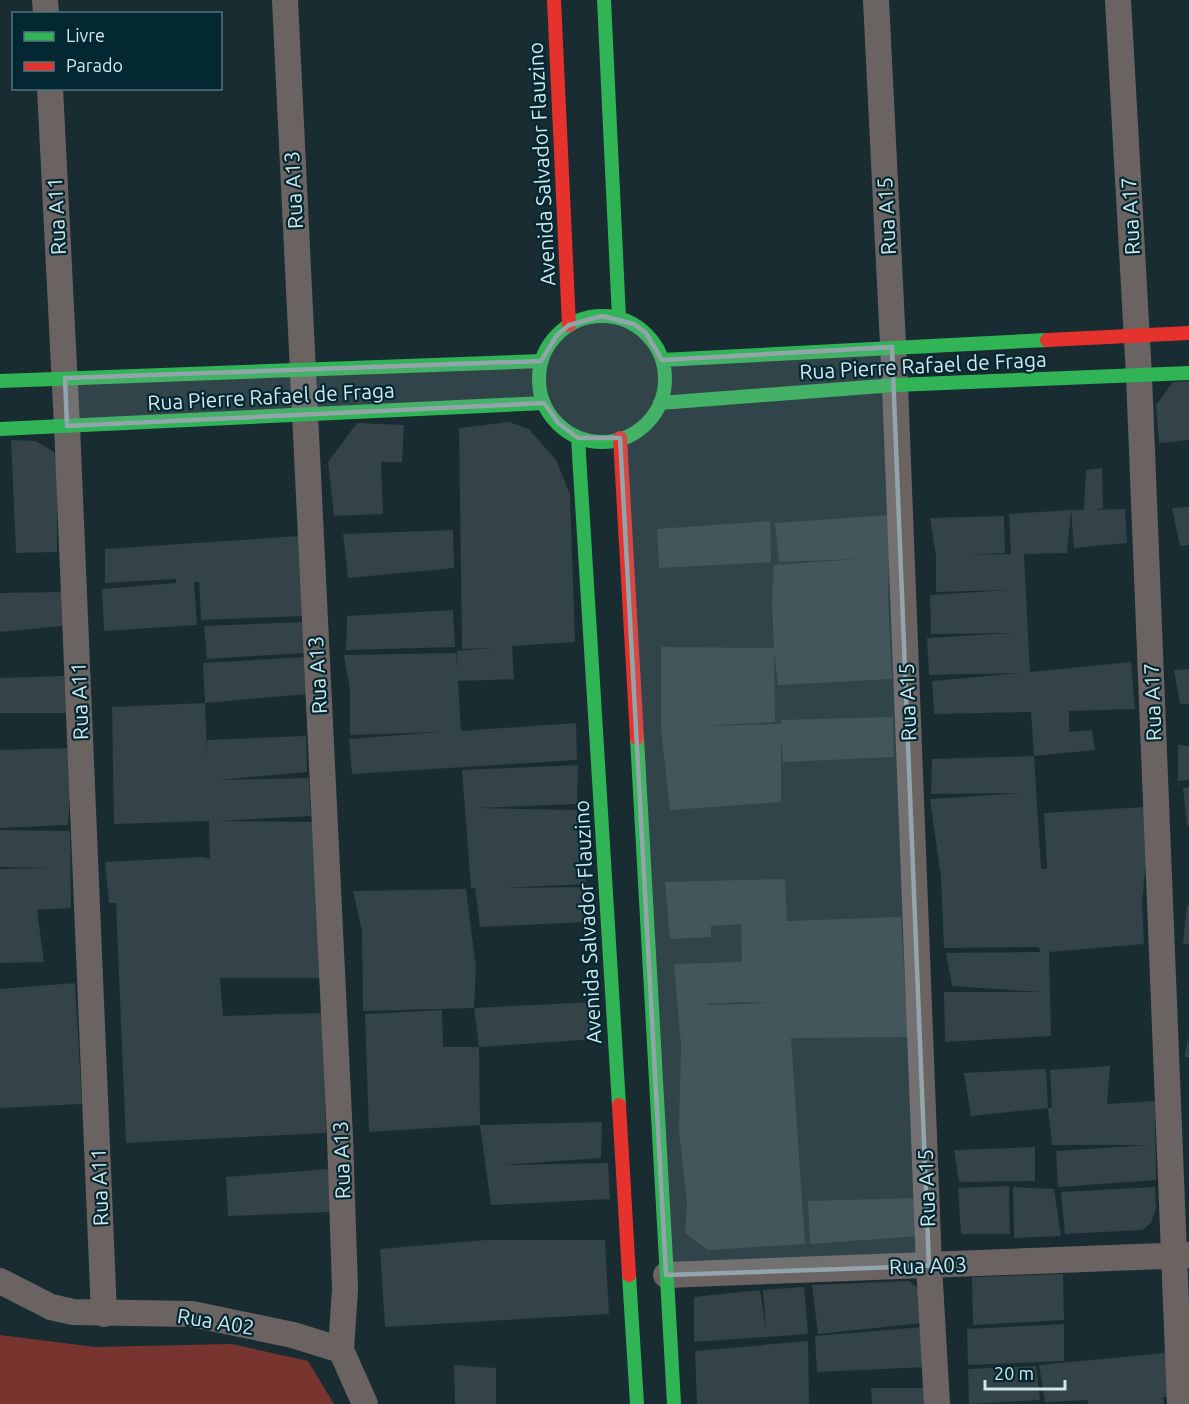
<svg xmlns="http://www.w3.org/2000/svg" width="1189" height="1404" font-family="Ubuntu,sans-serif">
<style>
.green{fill:#78352f}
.building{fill:#334347;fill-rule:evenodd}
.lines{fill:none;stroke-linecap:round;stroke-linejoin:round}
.street{stroke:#6b6362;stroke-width:26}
.fast{stroke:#30b455;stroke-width:14}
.jam{stroke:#e5322d;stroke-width:14}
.marked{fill:#92a5ab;fill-opacity:0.2;stroke:#92a5ab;stroke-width:4.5;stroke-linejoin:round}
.labels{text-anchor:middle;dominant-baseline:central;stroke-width:4.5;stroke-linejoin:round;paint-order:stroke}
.street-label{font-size:21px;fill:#d3e6ec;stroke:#032831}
</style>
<rect width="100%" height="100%" fill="#182c32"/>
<path class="green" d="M0,1335L95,1347L232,1344L308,1361L334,1404H0Z"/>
<path class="building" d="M1189,381V440L1159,443L1156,405L1173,382Z
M509,422L529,429L556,460L570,494L575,642L512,646L514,679L458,681L461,731L576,723L577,760L352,774L349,739L440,732L350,735V690L344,655L456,653L457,667V651L492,648L462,649L459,428Z
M357,423L404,425L402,462H381L383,514L334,516L328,462Z
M11,440L36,441L54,452L57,461V552L16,553Z
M1102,468L1103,508L1095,510L1125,509L1127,543L1074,548L1071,510H1084L1086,470Z
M1189,507V545L1180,546L1172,508Z
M1071,510L1067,553L1024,554L1030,672L1131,662L1135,709L1069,711V732L1092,730L1095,750L1034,756L1031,712L934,714L932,681L1021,673L929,675L927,638L1013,633L931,634L930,595L1008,590L936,592V556L930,518L1004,516L1005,553L969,555L1011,554L1009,514Z
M890,515L888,598L892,679L778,685L774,650L775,722L699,726L781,724V720L893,717L894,757L783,762L781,738V802L670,810L661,728V647L774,648L772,601L774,565L858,559L779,562L775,523Z
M770,521L771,562L659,568L657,529Z
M453,530L454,568L348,578L343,534Z
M299,536L303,616L201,620L199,582H194L197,625L104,631L102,589L176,583V579L105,583V549Z
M61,592L62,626L0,632V593Z
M453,610L455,647L346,650L347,616Z
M303,622L305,653L207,659L204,626Z
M305,657L307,694L205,703L203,663Z
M1189,669V704H1180L1174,670Z
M64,676L67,713H0V678Z
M205,703L207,757V740L306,736L307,772L217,780L309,778L311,816L219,821L314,822L321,978H220L223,1016L322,1013L326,1133L126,1143L116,903H109L105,862L203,857L210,859L209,821L114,824L112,707Z
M1178,745L1189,746V780L1178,781Z
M73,748L68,825L0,828V750Z
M1034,756L1041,869H1047L1044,813L1145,807L1146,864L1142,902L1144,944L1049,952L1051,1036L945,1042L944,992H1041L952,986L946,953L1040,952L1039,947L944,948L941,878L930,799L1022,793L931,794L932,759Z
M578,765L577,804L476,808L577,810L586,884L505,888L584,887V922L480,927L475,888H471L462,770Z
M1189,787V825H1187L1183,788Z
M0,830L70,831L71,908L37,910L44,962L0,963V869L49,868L0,867Z
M785,879L787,921L901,917L908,1037L791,1038L805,1244L708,1250L685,1233L687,1204L679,1130L681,1045L674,964L742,962L741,924L711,926V937L670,939L665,882ZM745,1002L772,1003L707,1005V1004Z
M466,889L476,968L474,1008L595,1002L596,1039L479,1047L474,1008L363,1011L362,931L353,891Z
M1187,905H1189V944H1183Z
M75,983L82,1104L0,1108V989Z
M442,1010L443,1047H479L480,1125L369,1132L365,1014Z
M1188,1035L1189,1057H1185Z
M1110,1066L1107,1104L1155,1101L1156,1180L1058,1187L1056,1151L1150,1145H1052L1048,1108L1052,1107L1050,1070Z
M1046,1069L1048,1108L971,1116L964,1073Z
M602,1122L601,1158L502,1165L608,1163L610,1199L491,1205L480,1125Z
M1035,1147V1181L959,1182L954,1150Z
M328,1169L330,1212L228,1216L226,1177Z
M1009,1186L1010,1234H961L958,1188Z
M1013,1187L1054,1189L1061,1236L1014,1238Z
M1155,1187L1156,1208L1151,1223L1142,1230L1065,1234L1061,1192Z
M916,1198L919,1236L810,1244L808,1201Z
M486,1240H605L609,1314L385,1327L380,1249Z
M1063,1274L1064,1320L973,1325L972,1277Z
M909,1281L919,1289L922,1323L818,1334L812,1285Z
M804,1287L808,1334L694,1342V1297L760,1290L766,1330L763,1290Z
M1064,1324V1361L968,1365L967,1329Z
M923,1327L927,1367L817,1372L815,1336Z
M808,1341L809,1404H697L695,1351Z
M1165,1353L1168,1397H1163L1164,1404H1088V1400L1045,1402L1039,1365Z
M454,1365L496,1368V1404H455Z
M1036,1366L1040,1400L969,1404L968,1369Z
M871,1388H929L927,1404H872Z"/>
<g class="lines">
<path class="street" d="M45,0L46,14
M285,0L340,1137L345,1289L341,1350L365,1404
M876,0L895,385L929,1266L937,1404
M1118,0L1139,376L1180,1404
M50,88L67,426L104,1314
M666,1275L1189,1255
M0,1281L51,1307L73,1312L192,1314L293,1335L341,1350"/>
<path class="fast" d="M604,0L619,318
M539 379a63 63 0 1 1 126 0a63 63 0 1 1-126 0Z
M662,360L1047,340
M0,381L541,361
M660,403L895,385L1189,373
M0,429L544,403
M578,438L619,1105
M637,738L674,1404
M629,1275L637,1404"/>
<path class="jam" d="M554,0L569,325
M1047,340L1189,333
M620,438L637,738
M619,1105L629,1275"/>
</g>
<path class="marked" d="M602,316L634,324L646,333L662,360L892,347L929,1266L666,1275L620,438H578L558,423L544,403L67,426L65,378L541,361L557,335L569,325Z"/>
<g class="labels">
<g class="street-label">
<text transform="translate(541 164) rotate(-93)">Avenida Salvador Flauzino</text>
<text transform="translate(293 190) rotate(-93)">Rua A13</text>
<text transform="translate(56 216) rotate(-93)">Rua A11</text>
<text transform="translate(886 216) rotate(-93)">Rua A15</text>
<text transform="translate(1130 216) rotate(-93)">Rua A17</text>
<text transform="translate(923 365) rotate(-3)">Rua Pierre Rafael de Fraga</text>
<text transform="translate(271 396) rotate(-3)">Rua Pierre Rafael de Fraga</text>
<text transform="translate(317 675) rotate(-93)">Rua A13</text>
<text transform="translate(79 701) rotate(-92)">Rua A11</text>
<text transform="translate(907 702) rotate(-92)">Rua A15</text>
<text transform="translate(1152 702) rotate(-92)">Rua A17</text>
<text transform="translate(587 922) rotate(-93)">Avenida Salvador Flauzino</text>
<text transform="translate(341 1160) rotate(-92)">Rua A13</text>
<text transform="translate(99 1187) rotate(-92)">Rua A11</text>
<text transform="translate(926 1188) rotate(-92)">Rua A15</text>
<text transform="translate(928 1265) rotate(-2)">Rua A03</text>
<text transform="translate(216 1321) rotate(9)">Rua A02</text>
</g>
</g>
<rect x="12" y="12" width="210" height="78" fill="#032831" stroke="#56747c" stroke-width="1.5"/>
<rect x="24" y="32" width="30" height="9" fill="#30b455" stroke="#56747c" stroke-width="1.5"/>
<text x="66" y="42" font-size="18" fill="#d3e6ec">Livre</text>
<rect x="24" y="62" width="30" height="9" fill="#e5322d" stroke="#56747c" stroke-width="1.5"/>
<text x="66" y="72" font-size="18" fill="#d3e6ec">Parado</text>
<path d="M985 1380v9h80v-9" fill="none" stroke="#d3e6ec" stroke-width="3"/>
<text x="994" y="1380" font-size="18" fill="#d3e6ec" stroke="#032831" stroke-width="4.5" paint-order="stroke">20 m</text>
</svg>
